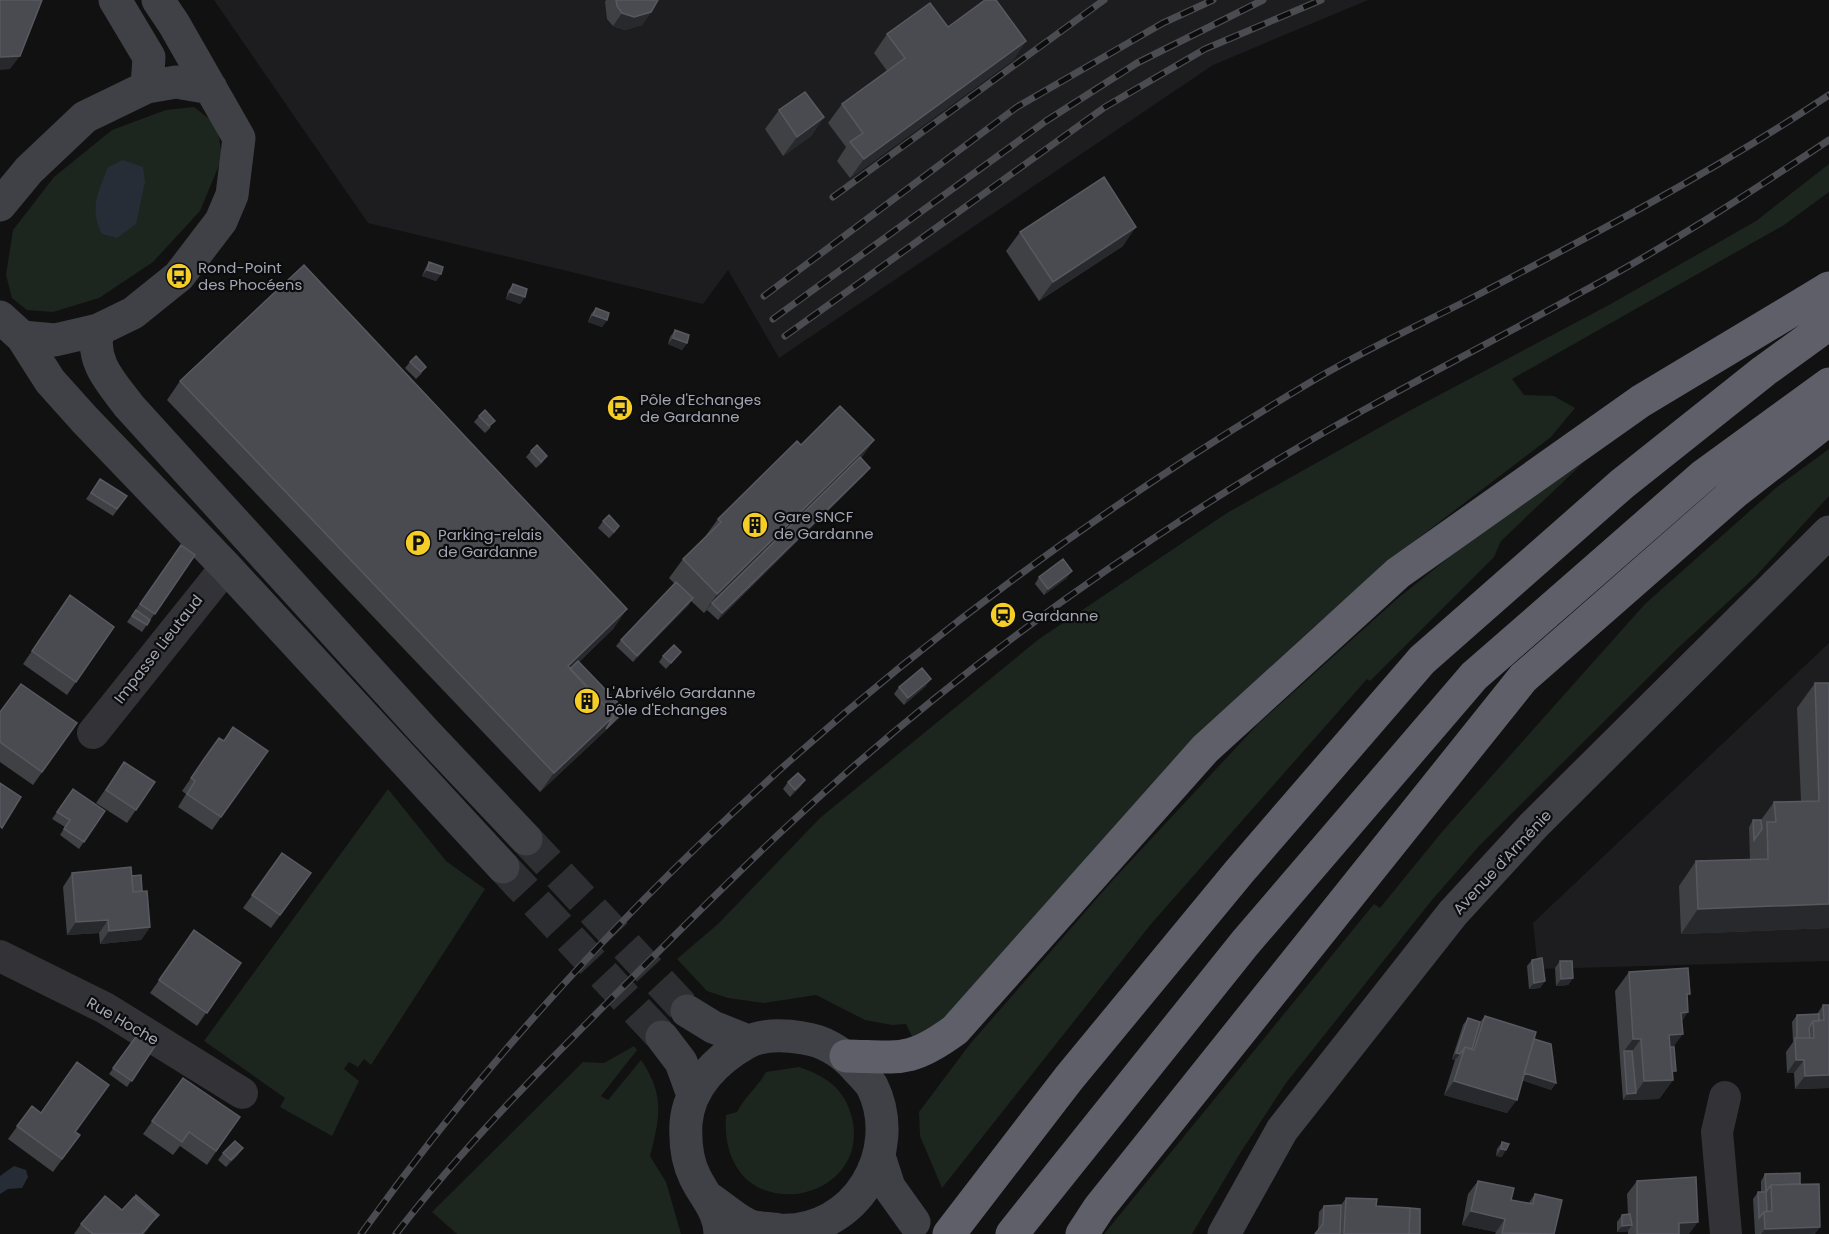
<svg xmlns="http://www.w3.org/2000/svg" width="1829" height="1234" font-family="Poppins,sans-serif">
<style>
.built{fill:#1d1d1f}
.green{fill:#1d251f}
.water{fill:#272d36}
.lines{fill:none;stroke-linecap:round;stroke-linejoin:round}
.secondary-tunnel{stroke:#2e2f32;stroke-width:33;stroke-dasharray:33 16;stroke-linecap:butt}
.street{stroke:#323237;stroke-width:32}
.secondary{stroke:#404147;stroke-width:33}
.highway{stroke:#5e5f69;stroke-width:33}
.rail-casing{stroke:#4b4c52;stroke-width:7}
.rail{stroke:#0c0c0d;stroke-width:4.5;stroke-dasharray:14;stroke-linecap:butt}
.wall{fill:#3f4145}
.shaded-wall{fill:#28292c}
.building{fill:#4a4b51;stroke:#585960;stroke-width:1.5}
.labels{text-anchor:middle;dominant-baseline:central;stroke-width:4.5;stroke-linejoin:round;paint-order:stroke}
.poi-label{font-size:15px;fill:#a2a5b3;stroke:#0c0c0d;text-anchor:start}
.street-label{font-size:15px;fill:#a2a5b3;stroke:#0c0c0d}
</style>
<rect width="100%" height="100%" fill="#111112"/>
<path class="built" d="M214,0H1368L1213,65L779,358L728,270L703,304L368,223Z
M1829,643V961L1538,969L1533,923Z"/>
<path class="green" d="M194,107L212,121L219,137L222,158L200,211L153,262L99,298L53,312L27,310L12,298L6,275L13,230L54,177L112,130L166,110Z
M1829,164V192L1784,225L1512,379L1524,395L1554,396L1575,408L1551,437L1421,536L1316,625L1198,735L935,1028L915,1042L906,1024L892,1025L865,1020L816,995L764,1003L728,998L707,991L677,959L718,924L820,818L1039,639L1227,513L1409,411L1609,305L1756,221Z
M1829,449V496L1755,577L1679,647L1480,845L1432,900L1286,1083L1239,1155L1192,1234H1104L1374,904L1380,908L1441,833L1645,604L1777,487Z
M1583,463L1501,541L1494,557L1370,681L1367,679L1151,924L942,1188L920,1136L919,1112L970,1044L1112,881L1258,724L1397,599L1508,510Z
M388,789L446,861L485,889L371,1065L364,1059L358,1067L349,1062L344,1069L359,1081L332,1136L280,1107L285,1098L204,1041Z
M634,1046L637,1050L601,1096L608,1100L641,1060C665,1095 660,1117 650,1156L666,1182L681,1234H457L432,1212L583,1062L604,1063Z
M799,1067C826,1076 845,1089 852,1118C873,1207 718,1233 726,1115L737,1112C745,1096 758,1087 766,1072Z"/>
<path class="water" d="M123,160L143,167L145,182L136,224L117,238L102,234C89,208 98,193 108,167Z
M14,1166L26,1170L28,1177L22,1188L8,1189L0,1194V1176Z"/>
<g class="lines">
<path class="secondary-tunnel" d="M526,839L687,1011
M503,867L662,1037"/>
<path class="street" d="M93,733L226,567
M0,956L105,1008L242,1093
M1725,1097L1717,1132L1726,1234"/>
<path class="secondary" d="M115,0L149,57L147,87
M0,205L29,170L85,117L147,87L176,82L211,88
M0,317L22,337L50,381L85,420L226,567L503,867
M98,330C90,361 111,382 129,406L425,732L526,839
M22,337L55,340L98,330L133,313L179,276L221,221L232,195L239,138L174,24L158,0
M687,1011L713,1027L748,1041
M662,1037L681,1062L693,1095
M880,1159L889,1187L914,1222
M710,1199C722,1207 735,1219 748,1225C757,1229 770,1228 779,1230C856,1234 904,1151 872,1086C868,1080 862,1074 857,1069C843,1053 825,1041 803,1038C785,1035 762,1034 746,1043C716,1060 689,1087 686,1123C685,1141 687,1161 695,1177C704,1196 720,1211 720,1234
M1224,1234L1282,1130L1453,913L1534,825L1829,532"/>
<path class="highway" d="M846,1056C900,1057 910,1063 955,1030L1205,749L1398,573L1641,401L1829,288
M949,1234L1069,1078L1239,872L1422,660L1622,484L1764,371L1829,324
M1012,1234L1245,943L1474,676L1704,475L1829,384
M1082,1234L1099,1208L1523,678L1734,493L1829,419"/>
<g class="rail-casing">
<path id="rail" d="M833,197L1104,0
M764,296L1017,107L1163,23L1213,0
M773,319L1046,121L1137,63L1263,0
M785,336L1105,107L1205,49L1321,0
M361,1234C611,886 942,601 1309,383C1360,352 1415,327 1468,300C1591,236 1713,172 1829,95
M396,1234C468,1140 554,1056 637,973C685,925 732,878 781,832C927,695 1090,574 1261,470C1364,406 1474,352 1580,293C1666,247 1748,194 1829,140"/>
</g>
<use href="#rail" class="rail"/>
</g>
<path class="wall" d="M606,0H658L651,12L642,25L625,30L613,26L607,19L605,2Z
M948,27L1026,41L1013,60L850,178L837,161L846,147L828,123L842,104L887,71L874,53L887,34Z
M779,110L824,117L811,136L783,156L765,129Z
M1020,232L1123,246L1039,301L1006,251Z
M429,262L441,274L436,281L422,276L425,269Z
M513,284L525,297L520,304L506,299L508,291Z
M596,308L607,320L602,327L588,322L591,314Z
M675,330L687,343L682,350L668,344L670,337Z
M410,362L422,373L416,379L405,368Z
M180,381L614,628L579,662L625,710L620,717L540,792L167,400Z
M479,416L491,427L485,433L474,422Z
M874,440L861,458L865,474L718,620L707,610L708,609L704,613L691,601L633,662L616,646L621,640L675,584L669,578L683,559L704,538L718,519L801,445Z
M531,451L547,456L542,463L536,468L526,457Z
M100,479L127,496L113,516L86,499Z
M603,521L615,532L609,538L598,528Z
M181,545L195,555L142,632L127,622Z
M1039,577L1067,578L1044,595L1035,584Z
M70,595L114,627L67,695L23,664Z
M681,652L666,669L659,662L663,656Z
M1815,683L1829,928L1681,934L1679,886L1696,861L1750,859L1749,827L1753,820H1761L1774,802L1801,801L1797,708Z
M926,686L904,705L894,694L899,687Z
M0,712L77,723L33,785L0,762Z
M219,738L224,741L268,751L212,830L178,807L186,794L182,791Z
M124,762L155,782L127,823L96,803Z
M805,780L800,787L790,797L783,789L788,782Z
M73,789L105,811L79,849L60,835L65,827L52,819Z
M282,853L311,873L271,928L243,908Z
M72,873L132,876L142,891L150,927L141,940L100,944L99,933L67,935L63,887Z
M194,931L241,963L197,1026L150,993Z
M1532,960L1545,981L1540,988L1529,989L1527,966Z
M1560,961L1573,978L1568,985L1556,986L1555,968Z
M1629,972L1687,998L1682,1021L1674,1047L1673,1080L1659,1099L1623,1100L1615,991Z
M1823,1005H1829V1088L1795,1089L1794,1073H1787L1786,1052L1793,1042L1792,1022L1797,1015L1817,1014Z
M1485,1016L1534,1039L1556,1083L1551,1090L1522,1080L1507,1113L1444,1095L1455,1060L1452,1059L1463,1025L1468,1018L1480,1022Z
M138,1034L155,1046L127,1087L109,1074Z
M183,1078L240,1117L207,1165L180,1146L173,1155L143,1134Z
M32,1106L41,1113L80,1135L53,1172L8,1139Z
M1502,1142V1157L1496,1156L1497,1149Z
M223,1153L238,1155L226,1167L218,1160Z
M1765,1174L1800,1184L1815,1234H1755L1753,1199L1758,1192H1761V1181Z
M1478,1181L1511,1200L1528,1204L1535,1194L1554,1234H1495L1496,1232L1462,1225L1468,1194Z
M1637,1181L1689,1234H1628V1230L1627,1232H1617V1222L1622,1215L1628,1214L1627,1194Z
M1346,1198L1376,1206L1420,1234H1315L1318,1230L1319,1212L1324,1206L1341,1205Z
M122,1210L154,1221L144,1234H74L81,1224Z"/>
<path class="shaded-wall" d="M651,12L642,25L625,30L613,26L622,13Z
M1026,41L1013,60L850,178L864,159Z
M20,56L10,69L0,70V57Z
M824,117L811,136L783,156L797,137Z
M1136,227L1123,246L1039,301L1053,282Z
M427,270L441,274L436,281L422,276Z
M510,292L525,297L520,304L506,299Z
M593,315L607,320L602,327L588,322Z
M673,338L687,343L682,350L668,344Z
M874,440L860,459L712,603L704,613L717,594Z
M870,468L865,474L718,620L722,613Z
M1072,571L1067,578L1044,595L1048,589Z
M693,598L689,605L633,662L637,656Z
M627,609L614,628L560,680L568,666Z
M931,679L926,686L904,705L908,698Z
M625,710L620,717L540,792L554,773L614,716Z
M805,780L800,787L790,797L795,790Z
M1829,904V928L1681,934L1698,909Z
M108,920L99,933L67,935L76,922Z
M150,927L141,940L100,944L109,931Z
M1573,978L1568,985L1556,986L1561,979Z
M1545,981L1540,988L1529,989L1534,983Z
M1688,1012L1675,1032L1681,1013Z
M1683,1034L1669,1053V1035Z
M1633,1039H1641L1627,1058L1624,1051Z
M1456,1053L1460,1054L1455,1060L1452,1059Z
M1796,1060H1804L1794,1073H1787Z
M1521,1072L1556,1083L1551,1090L1517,1078Z
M1829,1075V1088L1795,1089L1805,1076Z
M1673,1080L1659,1099L1623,1100L1627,1094L1636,1093L1644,1081Z
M1454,1081L1517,1100L1507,1113L1444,1095Z
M243,1148L238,1155L226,1167L231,1160Z
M1501,1149L1506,1150L1502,1157L1496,1156Z
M1471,1211L1505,1219L1496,1232L1462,1225Z
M159,1215L144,1234H142L157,1216Z
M1698,1222L1689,1234H1671L1679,1223Z
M1632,1225L1627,1232H1617L1622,1226Z
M1820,1227L1815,1234H1761L1765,1229Z"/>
<path class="building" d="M0,0H42L20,56L0,57Z
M616,0H658L651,12L634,17L622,13L617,6Z
M985,0H996L1026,41L864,159L850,142L863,133L842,104L905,58L887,34L930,3L948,27Z
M805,92L824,117L797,137L779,110Z
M1104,177L1136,227L1053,282L1020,232Z
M429,262L443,267L441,274L427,270Z
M304,265L627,609L568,666L614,716L554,773L180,381Z
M513,284L527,289L525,297L510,292Z
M596,308L609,313L607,320L593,315Z
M675,330L689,335L687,343L673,338Z
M416,356L426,367L421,372L410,362Z
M840,406L874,440L717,594L683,559L721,522L718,519L797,441L801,445Z
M485,410L495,421L489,426L479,416Z
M537,445L547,456L541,462L531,451Z
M860,457L870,468L722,613L712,603Z
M100,479L127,496L117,509L91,493Z
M609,515L619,526L614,532L603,521Z
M181,545L195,555L155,614L140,604Z
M1063,559L1072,571L1048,589L1039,577Z
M676,582L693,598L637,656L621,640Z
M70,595L114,627L76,682L32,651Z
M136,610L150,620L147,625L132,616Z
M674,645L681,652L671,663L663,656Z
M578,661L625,710L606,729L614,716L570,669Z
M922,668L931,679L908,698L899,687Z
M1815,683H1829V904L1698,909L1696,861L1768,859L1767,822H1776L1774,802L1819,801Z
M21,684L77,723L42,772L0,742V712Z
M233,727L268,751L221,817L187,794L195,781L191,778L204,759L219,738L224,741Z
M124,762L155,782L136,810L106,790Z
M798,773L805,780L795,790L788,782Z
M0,783L21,797L2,828L0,826Z
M73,789L105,811L84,842L64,829L70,820L57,812Z
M1753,820H1761L1762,829L1754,840Z
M282,853L311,873L280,915L252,895Z
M131,867L133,892L147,891L150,927L109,931L108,920L76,922L72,873Z
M141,875L142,891L133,892L132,876Z
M194,930L241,963L207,1013L159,980Z
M1542,958L1545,981L1534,983L1532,960Z
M1560,961H1572L1573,978L1561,979Z
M1688,968L1690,994H1687L1688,1012L1681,1013L1683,1034L1669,1035L1673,1080L1644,1081L1641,1039H1633L1629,972Z
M1823,1005H1829V1075L1805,1076L1804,1060H1796L1795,1038H1814L1813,1021L1824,1020Z
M1819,1014V1021H1813L1809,1028L1810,1038H1797V1015Z
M1485,1016L1536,1032L1517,1100L1454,1081L1465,1047L1474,1050Z
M1468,1018L1480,1022L1472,1049L1465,1047L1460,1054L1456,1053Z
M138,1034L155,1046L132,1081L113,1068Z
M1534,1039L1551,1044L1556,1083L1524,1073Z
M1670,1047H1674L1676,1071H1672Z
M1624,1051H1632L1636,1093L1627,1094Z
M77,1062L109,1085L75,1132L80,1135L62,1159L17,1126L32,1106L41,1113Z
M183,1078L240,1117L216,1151L189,1132L182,1142L152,1121Z
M235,1141L243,1148L231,1160L223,1153Z
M1502,1142L1509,1144L1506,1150L1501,1149Z
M1800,1173V1184L1771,1185L1766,1192L1765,1174Z
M1696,1177L1698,1222L1679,1223V1234H1637V1181Z
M1478,1181L1514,1188L1511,1200L1533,1204L1535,1194L1562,1200L1554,1234L1502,1233L1505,1219L1471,1211Z
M1819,1184L1820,1227L1765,1229L1764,1212L1772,1211L1771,1185Z
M1758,1192H1766L1767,1211L1764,1212L1759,1218Z
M136,1195L159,1215L152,1222L157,1216L135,1197Z
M105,1196L122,1210L134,1197L157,1216L142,1234H93L81,1224Z
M1346,1198L1377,1199L1376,1206L1410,1208L1409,1234H1344Z
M1341,1205L1340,1234H1315L1323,1224L1324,1206Z
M1410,1208L1420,1209V1234H1409Z
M1630,1214L1632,1225L1622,1226V1215Z"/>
<defs>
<g id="bus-disc" transform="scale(1.35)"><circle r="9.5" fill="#f4cd27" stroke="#0c0c0d"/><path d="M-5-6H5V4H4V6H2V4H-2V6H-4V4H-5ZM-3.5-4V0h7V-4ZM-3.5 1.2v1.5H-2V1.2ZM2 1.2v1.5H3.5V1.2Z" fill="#111"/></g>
<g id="building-disc" transform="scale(1.35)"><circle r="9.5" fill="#f4cd27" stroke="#0c0c0d"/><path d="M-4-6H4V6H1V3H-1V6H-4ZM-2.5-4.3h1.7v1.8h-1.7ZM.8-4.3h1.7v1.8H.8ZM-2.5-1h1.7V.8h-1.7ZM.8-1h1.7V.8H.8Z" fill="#111"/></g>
<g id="parking-disc" transform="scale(1.35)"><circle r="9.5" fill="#f4cd27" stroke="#0c0c0d"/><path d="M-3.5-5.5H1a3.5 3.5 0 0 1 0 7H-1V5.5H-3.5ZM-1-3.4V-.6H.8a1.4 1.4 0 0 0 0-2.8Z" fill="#111"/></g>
<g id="station-disc" transform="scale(1.35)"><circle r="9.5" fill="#f4cd27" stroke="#0c0c0d"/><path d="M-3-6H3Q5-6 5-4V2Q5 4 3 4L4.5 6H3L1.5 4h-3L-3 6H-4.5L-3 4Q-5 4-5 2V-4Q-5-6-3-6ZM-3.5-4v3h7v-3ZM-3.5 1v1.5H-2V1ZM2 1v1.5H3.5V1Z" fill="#111"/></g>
</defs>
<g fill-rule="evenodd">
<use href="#bus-disc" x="179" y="276"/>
<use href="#bus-disc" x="620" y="408"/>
<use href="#building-disc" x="755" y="525"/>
<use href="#parking-disc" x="418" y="543"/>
<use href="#station-disc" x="1003" y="615"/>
<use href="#building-disc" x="587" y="701"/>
</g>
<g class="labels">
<g class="poi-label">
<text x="198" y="267">Rond-Point<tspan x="198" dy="17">des Phocéens</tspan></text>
<text x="640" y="399">Pôle d'Echanges<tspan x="640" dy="17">de Gardanne</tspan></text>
<text x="774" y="516">Gare SNCF<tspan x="774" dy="17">de Gardanne</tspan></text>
<text x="438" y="534">Parking-relais<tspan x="438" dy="17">de Gardanne</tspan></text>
<text x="1022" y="615">Gardanne</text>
<text x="606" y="692">L'Abrivélo Gardanne<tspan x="606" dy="17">Pôle d'Echanges</tspan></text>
</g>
<g class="street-label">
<text transform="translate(158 649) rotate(-52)">Impasse Lieutaud</text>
<text transform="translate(1502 862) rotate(-47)">Avenue d'Arménie</text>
<text transform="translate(123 1021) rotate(30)">Rue Hoche</text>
</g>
</g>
</svg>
